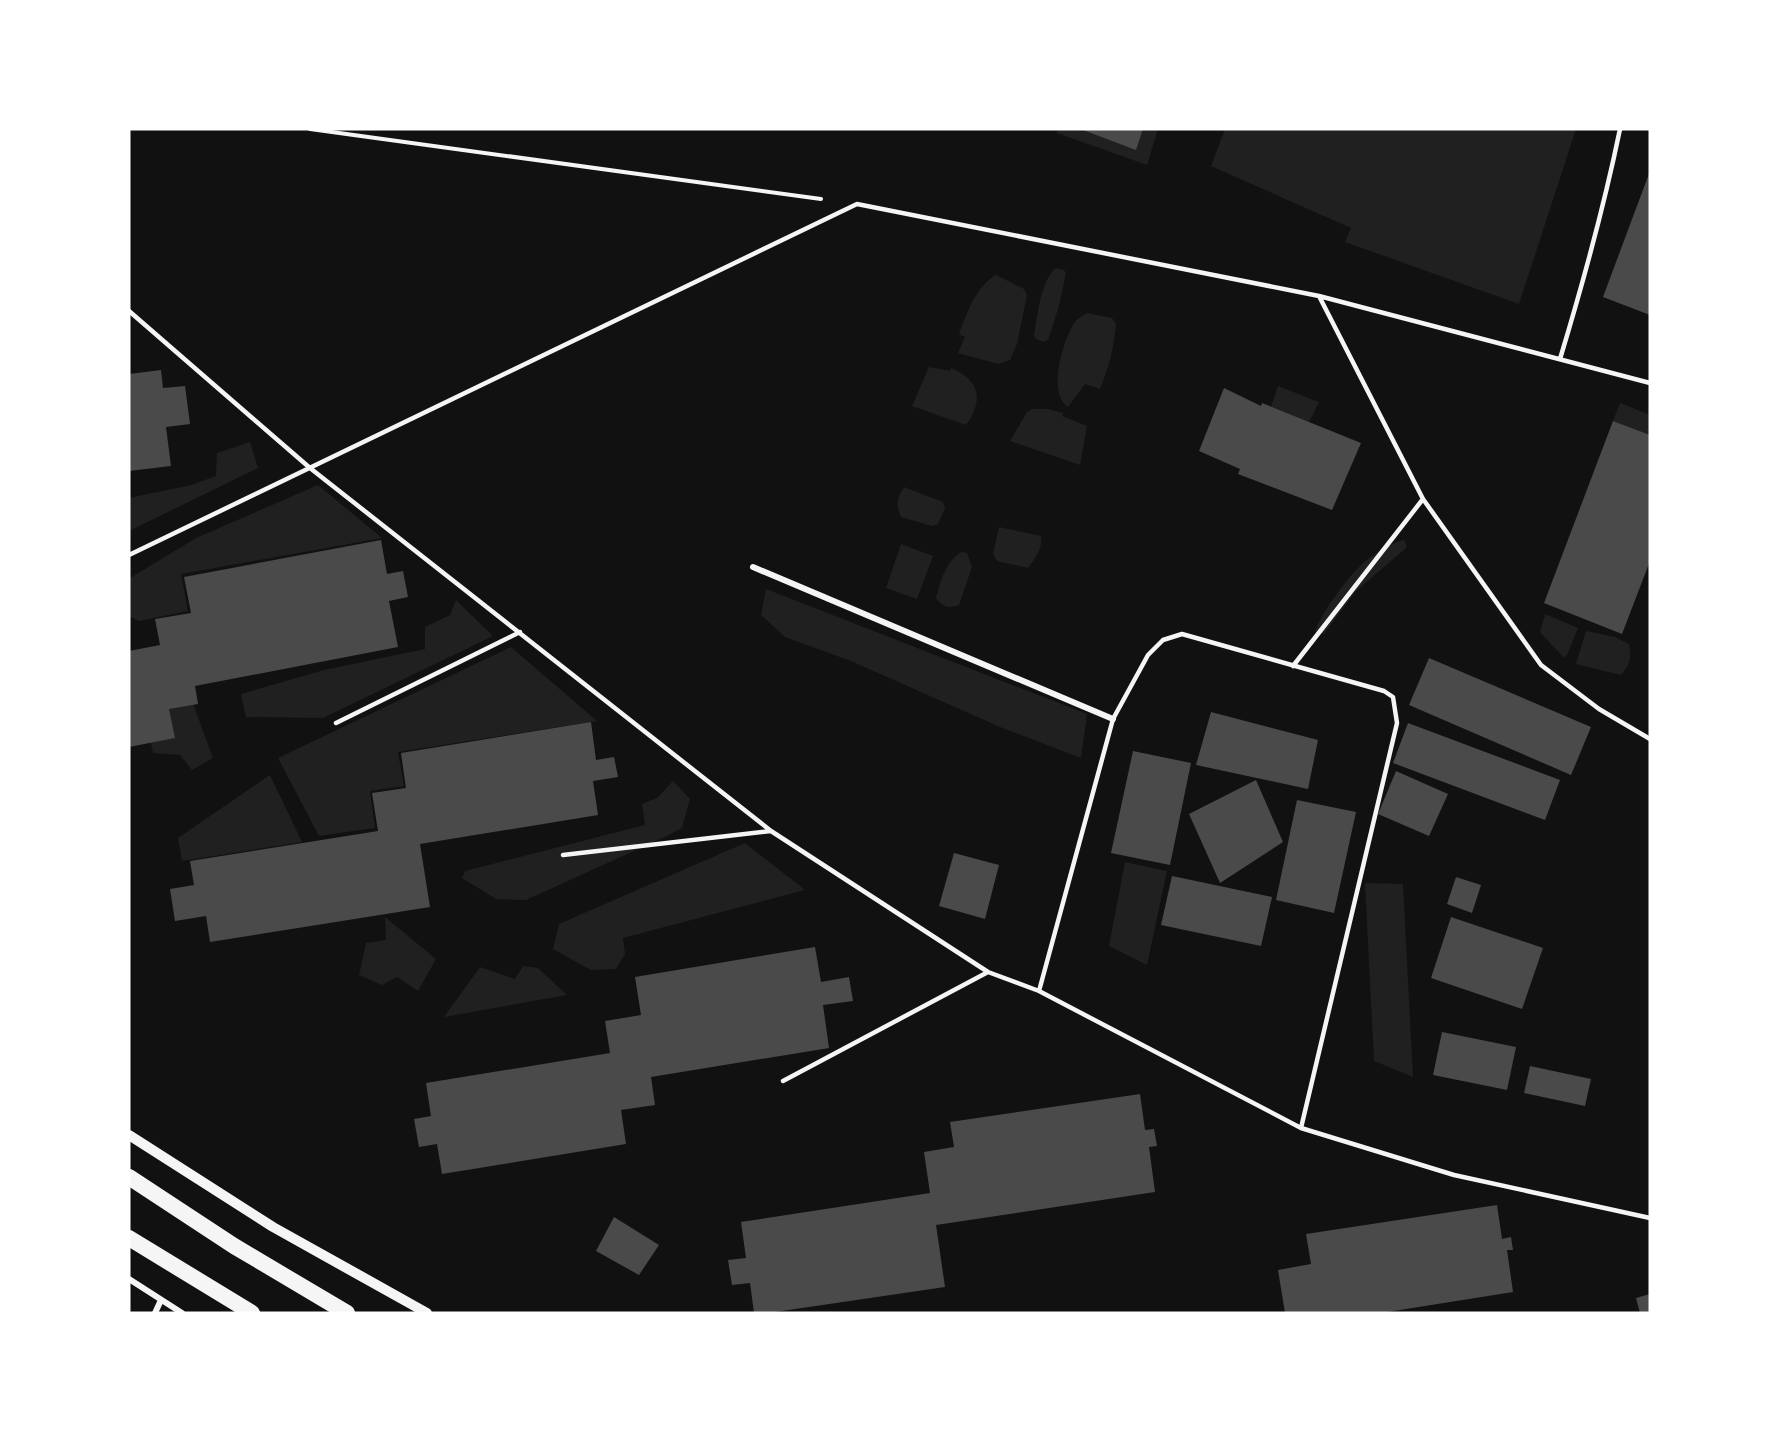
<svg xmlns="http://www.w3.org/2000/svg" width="1779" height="1442" font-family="'Public Sans',sans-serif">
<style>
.green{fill:#202020}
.building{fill:#4a4a4a}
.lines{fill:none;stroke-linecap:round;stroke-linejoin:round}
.path{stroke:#f5f5f5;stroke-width:4}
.service{stroke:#f5f5f5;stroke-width:4.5}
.minor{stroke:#f5f5f5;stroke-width:6}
.tertiary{stroke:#f5f5f5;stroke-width:10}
.trunk{stroke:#f5f5f5;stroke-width:16}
</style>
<rect width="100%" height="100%" fill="#111"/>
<path class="green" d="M1058,129H1079L1135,149L1143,129H1158L1147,165L1057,133Z
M1225,129H1576L1519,304L1345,242L1351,228L1211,166Z
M1055,268L1064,270L1066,273L1059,306L1048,340L1043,342L1036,339L1034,335C1038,314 1040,284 1055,268Z
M996,275L1024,289L1027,295L1017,344L1010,360L998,364L958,353L965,337L959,334C967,313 976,286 996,275Z
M1087,313L1112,318L1116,324C1114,346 1109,368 1100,389L1085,384L1068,407C1047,394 1063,339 1075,322C1078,318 1082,316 1087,313Z
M929,367L950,371L951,368C980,380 984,400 966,425L912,406Z
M1278,386L1319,402L1309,422L1271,407Z
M1620,403L1650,415V435L1613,421Z
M1032,409H1048L1063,413L1062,416L1087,426L1080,465L1010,441L1027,412Z
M250,442L258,468L129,531V498L191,485L216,476L217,453Z
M318,485L382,538L181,574L188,611L139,621L129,616L130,578L196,538Z
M904,487L943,502L945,508L938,524L932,526L901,517C896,505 897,497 904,487Z
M999,527L1041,536C1043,548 1035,559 1028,568L997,561L993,554Z
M1404,540L1407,547L1355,592L1324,634L1315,633C1318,617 1346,580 1359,567C1370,556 1390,543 1404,540Z
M901,544L933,556L917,599L886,588Z
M961,552L967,553L972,567L959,605C949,608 943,608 936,598C941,580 945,563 961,552Z
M766,589L1087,714L1081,758L1000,727L851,661L785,637L761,615Z
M456,600L493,636L323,718L246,717L241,694L324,670L425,649V627L450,615Z
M1545,614L1578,628L1567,655L1564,658L1540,632Z
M1586,631L1615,637L1629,644C1632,658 1630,664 1621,675L1576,664Z
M511,647L597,721L398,752L404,786L370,791L375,828L319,836L278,758Z
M191,698L213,758L192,770L180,755L153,753L148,728L152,712Z
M270,775L302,842L182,861L178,838Z
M673,781L690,799L682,828L667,836L526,900L496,899L462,878L465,871L645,825L642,804L657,798Z
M745,843L805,890L623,938L625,954L616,969L591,970L553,949L559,924Z
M1125,862L1167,871L1147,965L1109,946Z
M1365,883L1403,884L1413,1077L1374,1061Z
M385,917L436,959L418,991L397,977L382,985L359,975L366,943L386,940Z
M523,966L538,968L567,995L444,1017L480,967L515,979Z"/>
<path class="building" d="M1080,129H1143L1136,150Z
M1650,171V315L1603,297Z
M161,370L163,388L185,386L190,424L166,427L171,466L129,471V374Z
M1224,388L1261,406L1262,403L1361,443L1332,510L1238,474L1240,469L1199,451Z
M1613,421L1650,435V561L1622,634L1544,603Z
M381,540L387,574L403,571L408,597L389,601L398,647L195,686L198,704L169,709L175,738L129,747V651L160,645L155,619L191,613L184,577Z
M1429,658L1591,727L1571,775L1409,705Z
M1211,712L1318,740L1308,789L1196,765Z
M591,722L596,760L614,757L618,777L593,781L598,815L420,844L430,907L210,942L206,916L175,921L170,889L194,885L190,861L378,831L372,793L406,788L401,753Z
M1408,723L1560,780L1545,820L1393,763Z
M1133,751L1191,763L1170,865L1111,853Z
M1396,771L1448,794L1429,836L1378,814Z
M1256,780L1283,842L1220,883L1189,814Z
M1297,800L1356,812L1334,913L1276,900Z
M954,853L999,865L985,919L939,906Z
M1172,876L1272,897L1261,946L1161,925Z
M1456,877L1481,885L1472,913L1447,904Z
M1451,917L1543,948L1522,1009L1431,978Z
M815,947L821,982L849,977L853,1001L823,1005L829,1048L651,1077L655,1105L621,1110L626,1144L442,1174L437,1144L419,1147L414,1119L431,1116L426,1083L610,1053L605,1021L641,1015L635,977Z
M1442,1032L1516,1047L1507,1090L1433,1075Z
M1530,1066L1591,1079L1585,1106L1524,1093Z
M1140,1094L1145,1130L1154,1129L1157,1146L1149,1147L1155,1192L936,1225L945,1287L768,1313H754L750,1283L732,1285L728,1260L746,1258L741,1222L930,1193L924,1152L954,1147L950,1122Z
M1497,1205L1502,1239L1511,1237L1513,1250H1507L1513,1292L1381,1313H1285L1278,1270L1311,1264L1306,1234Z
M614,1217L659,1245L639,1275L596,1251Z
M1650,1294V1313H1640L1636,1298Z"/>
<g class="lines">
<path class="path" d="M310,129L821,199"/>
<path class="service" d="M1319,296L1423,499L1541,665L1599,709L1650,739
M129,311L310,468L771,831L988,972L1039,991L1301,1128L1454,1175L1650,1218
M1560,359C1583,283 1604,207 1620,129
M129,555L857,204L1319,296L1650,383
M1293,666L1423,499
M336,723L520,632
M563,855L771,831
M1039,991L1113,719L1148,655L1163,640L1182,634L1384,691L1393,697L1397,723L1301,1128
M783,1081L988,972"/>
<path class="minor" d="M753,567L1113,719
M129,1279L182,1313
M155,1313L161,1300"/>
<path class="tertiary" d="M129,1135L273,1227L427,1313"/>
<path class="trunk" d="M129,1177L234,1246L347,1313
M129,1238L252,1313"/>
</g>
<rect width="1779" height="1442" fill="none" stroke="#ffffff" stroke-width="261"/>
</svg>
